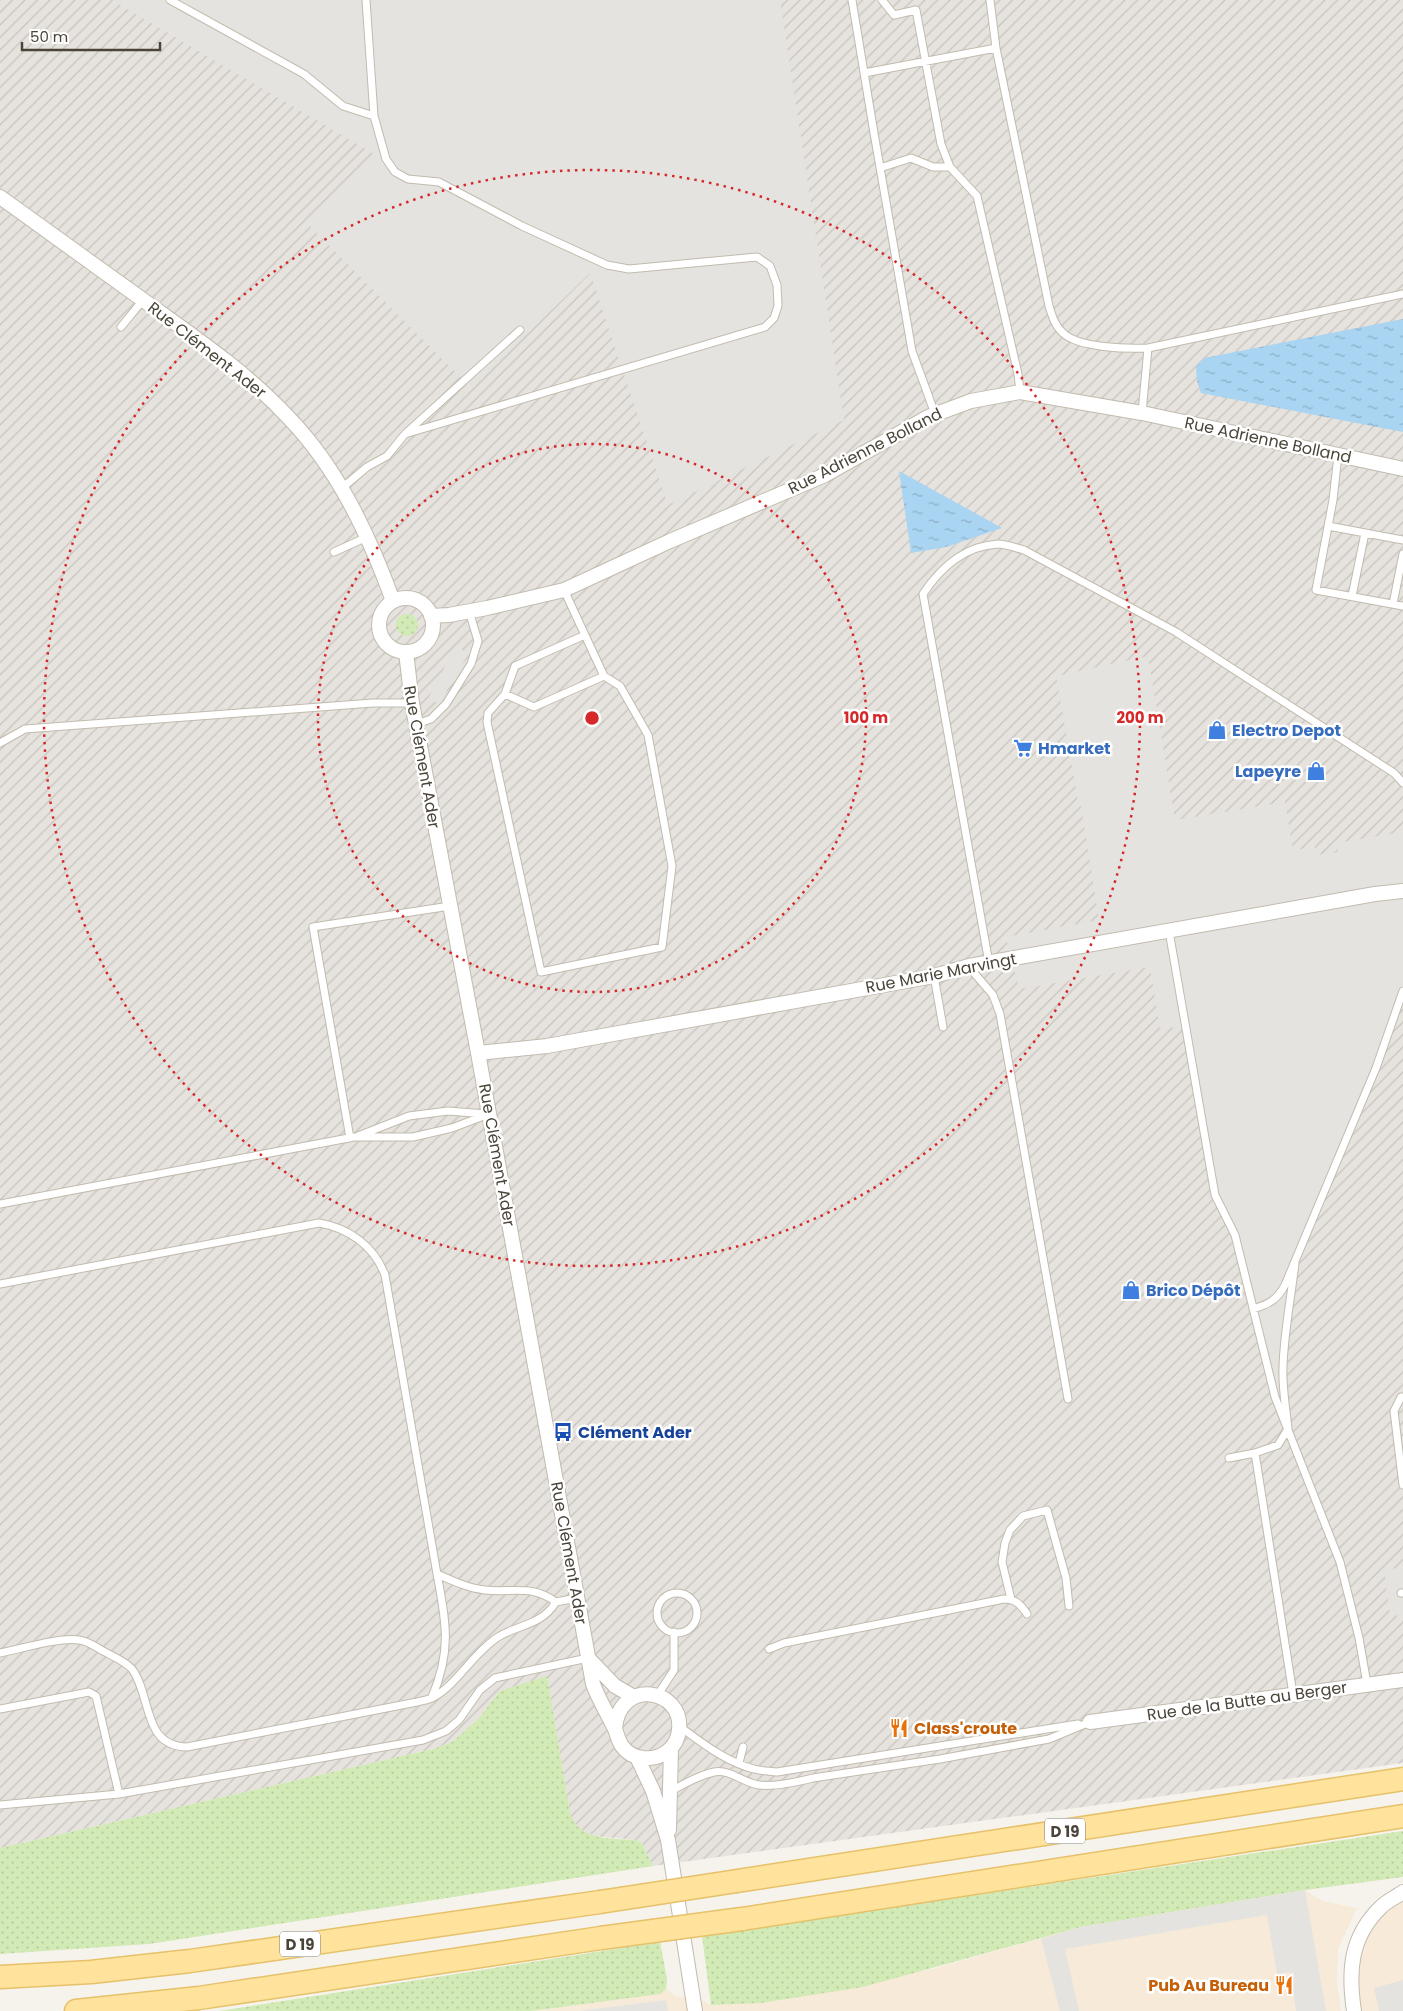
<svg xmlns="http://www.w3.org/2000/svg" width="1403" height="2011" font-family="Poppins,sans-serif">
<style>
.commercial{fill:#f7ead8}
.industrial{fill:url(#industrial-furrows)}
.grass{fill:url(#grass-dots)}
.parking{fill:#e5e3e0}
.water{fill:url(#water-ripples)}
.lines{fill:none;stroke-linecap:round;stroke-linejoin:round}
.lane-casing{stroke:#c2bbae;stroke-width:9}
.street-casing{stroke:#c2bbae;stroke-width:16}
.primary-casing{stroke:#e6c16a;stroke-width:25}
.lane{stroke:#fff;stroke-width:7}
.street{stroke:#fff;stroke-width:14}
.primary{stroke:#ffe39c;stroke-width:22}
.primary-bridge-casing{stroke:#e6c16a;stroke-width:25;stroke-linecap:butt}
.primary-bridge{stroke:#ffe39c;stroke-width:22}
.ring{fill:none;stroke:#d62828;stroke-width:2.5;stroke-dasharray:2.5 5}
.labels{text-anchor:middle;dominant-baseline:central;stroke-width:5;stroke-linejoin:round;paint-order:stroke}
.shield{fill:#fff;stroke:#817c74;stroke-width:1}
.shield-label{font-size:15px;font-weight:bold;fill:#4b4439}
.street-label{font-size:16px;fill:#4b4439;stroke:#fff}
.shop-label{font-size:16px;font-weight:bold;fill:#366cbe;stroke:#fff;text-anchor:start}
.transit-label{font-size:16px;font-weight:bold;fill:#164399;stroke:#fff;text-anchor:start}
.food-label{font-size:16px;font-weight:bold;fill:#c56008;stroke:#fff;text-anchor:start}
.centre{fill:#d62828;stroke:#fff;stroke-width:2.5}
.ring-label{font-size:15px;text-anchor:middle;font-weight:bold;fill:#d62828;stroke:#fff;stroke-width:5;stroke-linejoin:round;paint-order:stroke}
</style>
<defs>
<pattern id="industrial-furrows" width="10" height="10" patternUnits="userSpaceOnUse" patternTransform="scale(1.25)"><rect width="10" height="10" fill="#e6e2dd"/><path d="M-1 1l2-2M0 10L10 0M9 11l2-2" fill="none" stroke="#c7c3be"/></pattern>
<pattern id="grass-dots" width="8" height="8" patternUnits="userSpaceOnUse" patternTransform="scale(1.25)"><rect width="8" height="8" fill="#d2eab5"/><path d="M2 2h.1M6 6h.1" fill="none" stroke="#b6ca9c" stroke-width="1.8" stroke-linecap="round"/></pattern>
<pattern id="water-ripples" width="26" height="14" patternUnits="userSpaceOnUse" patternTransform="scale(1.25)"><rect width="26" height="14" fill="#a9d4f2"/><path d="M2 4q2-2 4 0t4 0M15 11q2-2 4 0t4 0" fill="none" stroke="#8caec5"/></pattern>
</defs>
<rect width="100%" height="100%" fill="#f6f3ec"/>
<path class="commercial" d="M1305,1890L1322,1901L1357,1908L1338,1949L1337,1981L1341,2011H531L660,1994L666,1989L677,1997L693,1996L711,2005L929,1970L1081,1927Z
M1403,1892V2011H1355L1351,1991L1364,1928Z"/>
<path class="industrial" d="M0,0H1403V1763L653,1866L642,1843L636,1840L594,1836L580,1829L573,1823L570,1813L547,1677L500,1691L478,1719L452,1742L433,1749L0,1848Z"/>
<path class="grass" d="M396 625a11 11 0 1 1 22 0a11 11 0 1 1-22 0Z
M547,1676L570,1813C579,1841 611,1838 636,1840L642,1843L653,1866L149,1944L0,1954V1848L433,1749L452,1742L478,1719L500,1691Z
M1403,1831V1877L1305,1890L1081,1927L863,1987L760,2003L711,2005L702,1936Z
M660,1942L667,1979L666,1989L660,1994L531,2011H219Z"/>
<path class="parking" d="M112,0H780L844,420L668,505L590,273L471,388L306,222L374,154Z
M454,649L470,651L439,704L429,697Z
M1148,656L1175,820L1285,802L1293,850L1315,847L1317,855L1338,852L1336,843L1403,832V892L1400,905L1403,908V991L1298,1254L1291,1299L1284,1395L1275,1397L1228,1219L1219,1204L1185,1026L1160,1029L1150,967L1019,989L1006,937L1099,920L1081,806H1079L1056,676Z
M1403,1567V1615L1390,1616L1384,1570Z
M1305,1890L1326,2011H1296L1290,1972L1277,1974L1267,1915L1065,1949L1079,2011H1060L1041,1939L1081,1927Z
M1403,1980V2011H1379L1374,1988Z
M666,2000L668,2011H579Z"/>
<path class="water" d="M1403,319V432L1201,393L1197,381L1196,367L1204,358Z
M899,471L1002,528L946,547L911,553Z"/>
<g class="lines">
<g class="lane-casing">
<path id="lane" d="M170,0L304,74L343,106L374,116
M366,0L374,116L386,159L395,172L408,179L439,182L522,226L607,265L629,269L757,257L770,266L777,285L778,306L774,318L765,327L405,434
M852,0L874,133L912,351L935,414
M882,0L894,15L916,10L941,144L950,167L977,196L1018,374L1020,392
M990,0L996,48L1049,306C1052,316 1055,326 1063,333C1079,348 1127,349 1148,348L1142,413
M864,73L996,48
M880,168L911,158L933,167H950
M121,327L143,300
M1148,348L1403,294
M1338,455L1333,500L1316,590L1403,606
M342,488L367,467L387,456L405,434L520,330
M1328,526L1403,540
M334,552L367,537
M564,590L604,676L620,686L648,735L672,866L662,947L541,972L487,722L488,713L505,694L515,666L585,635
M1352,596L1365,533
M1393,604L1403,554
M505,694L534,707L604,676
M416,724L431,719L446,704L471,664L478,641L469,611
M0,743L25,729L373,703H412
M1169,931L1215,1195L1235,1235L1275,1397L1340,1562L1359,1638L1367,1684
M989,963L923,594C941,567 964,546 998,544C1006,544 1016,548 1024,550L1176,632L1394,773L1403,783
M969,967L993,995L1000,1014L1068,1399
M934,976L943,1027
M358,1136L409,1116L448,1111L486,1114
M350,1138L313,927L450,906
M0,1204L354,1137H413L452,1128L489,1114
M0,1284L319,1223C349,1228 374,1246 385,1275L437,1574C453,1581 468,1588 485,1590C513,1593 531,1584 556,1602C541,1626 519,1624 498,1637C473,1653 457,1685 432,1698C427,1700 421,1701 417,1702L187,1747C142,1746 152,1696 132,1669C125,1661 112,1656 103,1651C96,1647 88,1641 79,1640C59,1637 21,1649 0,1653
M1253,1309C1269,1304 1277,1300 1285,1285L1376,1068L1403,991
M1403,1397H1401L1394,1411L1403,1485
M1229,1458L1255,1453
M1401,1593H1403
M657 1613a20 20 0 1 1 40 0a20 20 0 1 1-40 0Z
M1011,1599L1002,1562L1005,1543L1010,1530L1023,1516L1047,1510L1066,1578L1069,1606
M556,1602L577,1598
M769,1649L784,1643L1004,1599C1016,1599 1021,1605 1027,1614
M1293,1694L1255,1453L1278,1445L1288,1429C1286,1408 1282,1388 1283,1367C1284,1332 1291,1298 1295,1263
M657,1696L674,1670V1632
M432,1697C452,1651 446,1622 437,1574
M0,1709L89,1692L96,1696L119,1794
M679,1726C702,1743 726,1762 754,1769C761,1771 770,1771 777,1772L1078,1724
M739,1763L743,1747
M671,1791C684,1784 699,1775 714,1772C731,1769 743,1783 759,1785C776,1787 797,1782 813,1778L940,1759L1049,1739L1090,1722
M0,1805L119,1794L423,1740L446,1731L459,1720L480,1690L495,1678L588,1658"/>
</g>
<g class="street-casing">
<path id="street" d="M0,197C52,235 105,272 157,310C203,343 250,376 289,418C338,469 369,535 393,601
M379 625a27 27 0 1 1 54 0a27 27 0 1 1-54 0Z
M431,616L449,615L487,608L564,590L670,541L825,475L928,417L971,401L1020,392L1142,413L1403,469
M406,652L412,703L478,1053L593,1684C598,1698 606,1711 613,1725C617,1731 617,1739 622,1746C633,1761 655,1762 669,1750C675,1745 678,1738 679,1730C684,1689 620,1677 615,1728
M478,1053L547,1046L934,976L969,966L1375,894L1403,891
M588,1658L615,1686L634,1697
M1090,1722L1403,1680
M637,1757L653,1791L668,1840L695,2011
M669,1830L671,1748
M1354,2011C1348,1971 1350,1937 1381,1907C1387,1901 1396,1897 1403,1892"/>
</g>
<g class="primary-casing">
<path id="primary" d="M737,1881L1403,1779
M742,1919L1403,1816
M0,1977L91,1972L190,1961L600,1902
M76,2011L199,1998L601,1938"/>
</g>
<use href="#lane" class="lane"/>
<use href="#street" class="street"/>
<use href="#primary" class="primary"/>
<g class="primary-bridge-casing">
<path id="primary-bridge" d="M600,1902L737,1881
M601,1938L742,1919"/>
</g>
<use href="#primary-bridge" class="primary-bridge"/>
</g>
<g class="ring">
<circle cx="592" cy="718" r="274"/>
<circle cx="592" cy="718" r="548"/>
</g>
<defs>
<g id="shop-bare" transform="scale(1.5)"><path d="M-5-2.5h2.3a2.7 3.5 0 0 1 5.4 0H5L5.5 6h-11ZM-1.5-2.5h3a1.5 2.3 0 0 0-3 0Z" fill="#3f7fe0" stroke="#fff" stroke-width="2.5" paint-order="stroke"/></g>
<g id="supermarket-bare" transform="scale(1.5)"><path d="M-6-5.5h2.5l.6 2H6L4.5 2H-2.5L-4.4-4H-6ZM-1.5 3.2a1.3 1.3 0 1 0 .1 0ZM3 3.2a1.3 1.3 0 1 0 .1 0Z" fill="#3f7fe0" stroke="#fff" stroke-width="2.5" paint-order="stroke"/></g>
<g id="bus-bare" transform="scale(1.5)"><path d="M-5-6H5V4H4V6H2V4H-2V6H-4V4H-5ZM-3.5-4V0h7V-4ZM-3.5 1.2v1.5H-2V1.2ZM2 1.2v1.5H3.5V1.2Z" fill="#1a4fb4" stroke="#fff" stroke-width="2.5" paint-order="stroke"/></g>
<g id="restaurant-bare" transform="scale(1.5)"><path d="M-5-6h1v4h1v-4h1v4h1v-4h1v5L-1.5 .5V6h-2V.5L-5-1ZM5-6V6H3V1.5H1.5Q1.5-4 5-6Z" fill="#e8710a" stroke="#fff" stroke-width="2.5" paint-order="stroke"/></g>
</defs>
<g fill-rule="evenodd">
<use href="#shop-bare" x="1217" y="730"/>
<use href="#supermarket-bare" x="1023" y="748"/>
<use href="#shop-bare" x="1316" y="771"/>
<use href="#shop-bare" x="1131" y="1290"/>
<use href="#bus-bare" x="563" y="1432"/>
<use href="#restaurant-bare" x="899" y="1728"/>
<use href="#restaurant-bare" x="1284" y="1985"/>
</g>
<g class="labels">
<g class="shield">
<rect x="1045" y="1818.5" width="40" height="25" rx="4"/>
<rect x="280" y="1931.5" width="40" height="25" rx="4"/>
</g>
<g class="shield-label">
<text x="1065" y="1831">D 19</text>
<text x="300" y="1944">D 19</text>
</g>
<g class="street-label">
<text transform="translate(207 350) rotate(38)">Rue Clément Ader</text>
<text transform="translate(1268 440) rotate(12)">Rue Adrienne Bolland</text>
<text transform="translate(865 451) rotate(-27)">Rue Adrienne Bolland</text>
<text transform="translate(422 757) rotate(80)">Rue Clément Ader</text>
<text transform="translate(941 973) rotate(-11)">Rue Marie Marvingt</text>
<text transform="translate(497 1155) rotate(80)">Rue Clément Ader</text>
<text transform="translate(569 1553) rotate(80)">Rue Clément Ader</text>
<text transform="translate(1247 1701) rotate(-8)">Rue de la Butte au Berger</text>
</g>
<g class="shop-label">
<text x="1232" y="730">Electro Depot</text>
<text x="1038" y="748">Hmarket</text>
<text x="1301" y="771" text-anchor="end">Lapeyre</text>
<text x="1146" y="1290">Brico Dépôt</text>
</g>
<g class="transit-label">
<text x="578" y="1432">Clément Ader</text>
</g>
<g class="food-label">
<text x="914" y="1728">Class'croute</text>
<text x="1269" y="1985" text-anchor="end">Pub Au Bureau</text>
</g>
</g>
<circle cx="592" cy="718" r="8" class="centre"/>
<g class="ring-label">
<text x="866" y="723">100 m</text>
<text x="1140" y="723">200 m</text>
</g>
<path d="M22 42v8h138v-8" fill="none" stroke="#4b4439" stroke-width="2.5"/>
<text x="30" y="42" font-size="15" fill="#4b4439" stroke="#ffffff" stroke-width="4" paint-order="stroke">50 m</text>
</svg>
